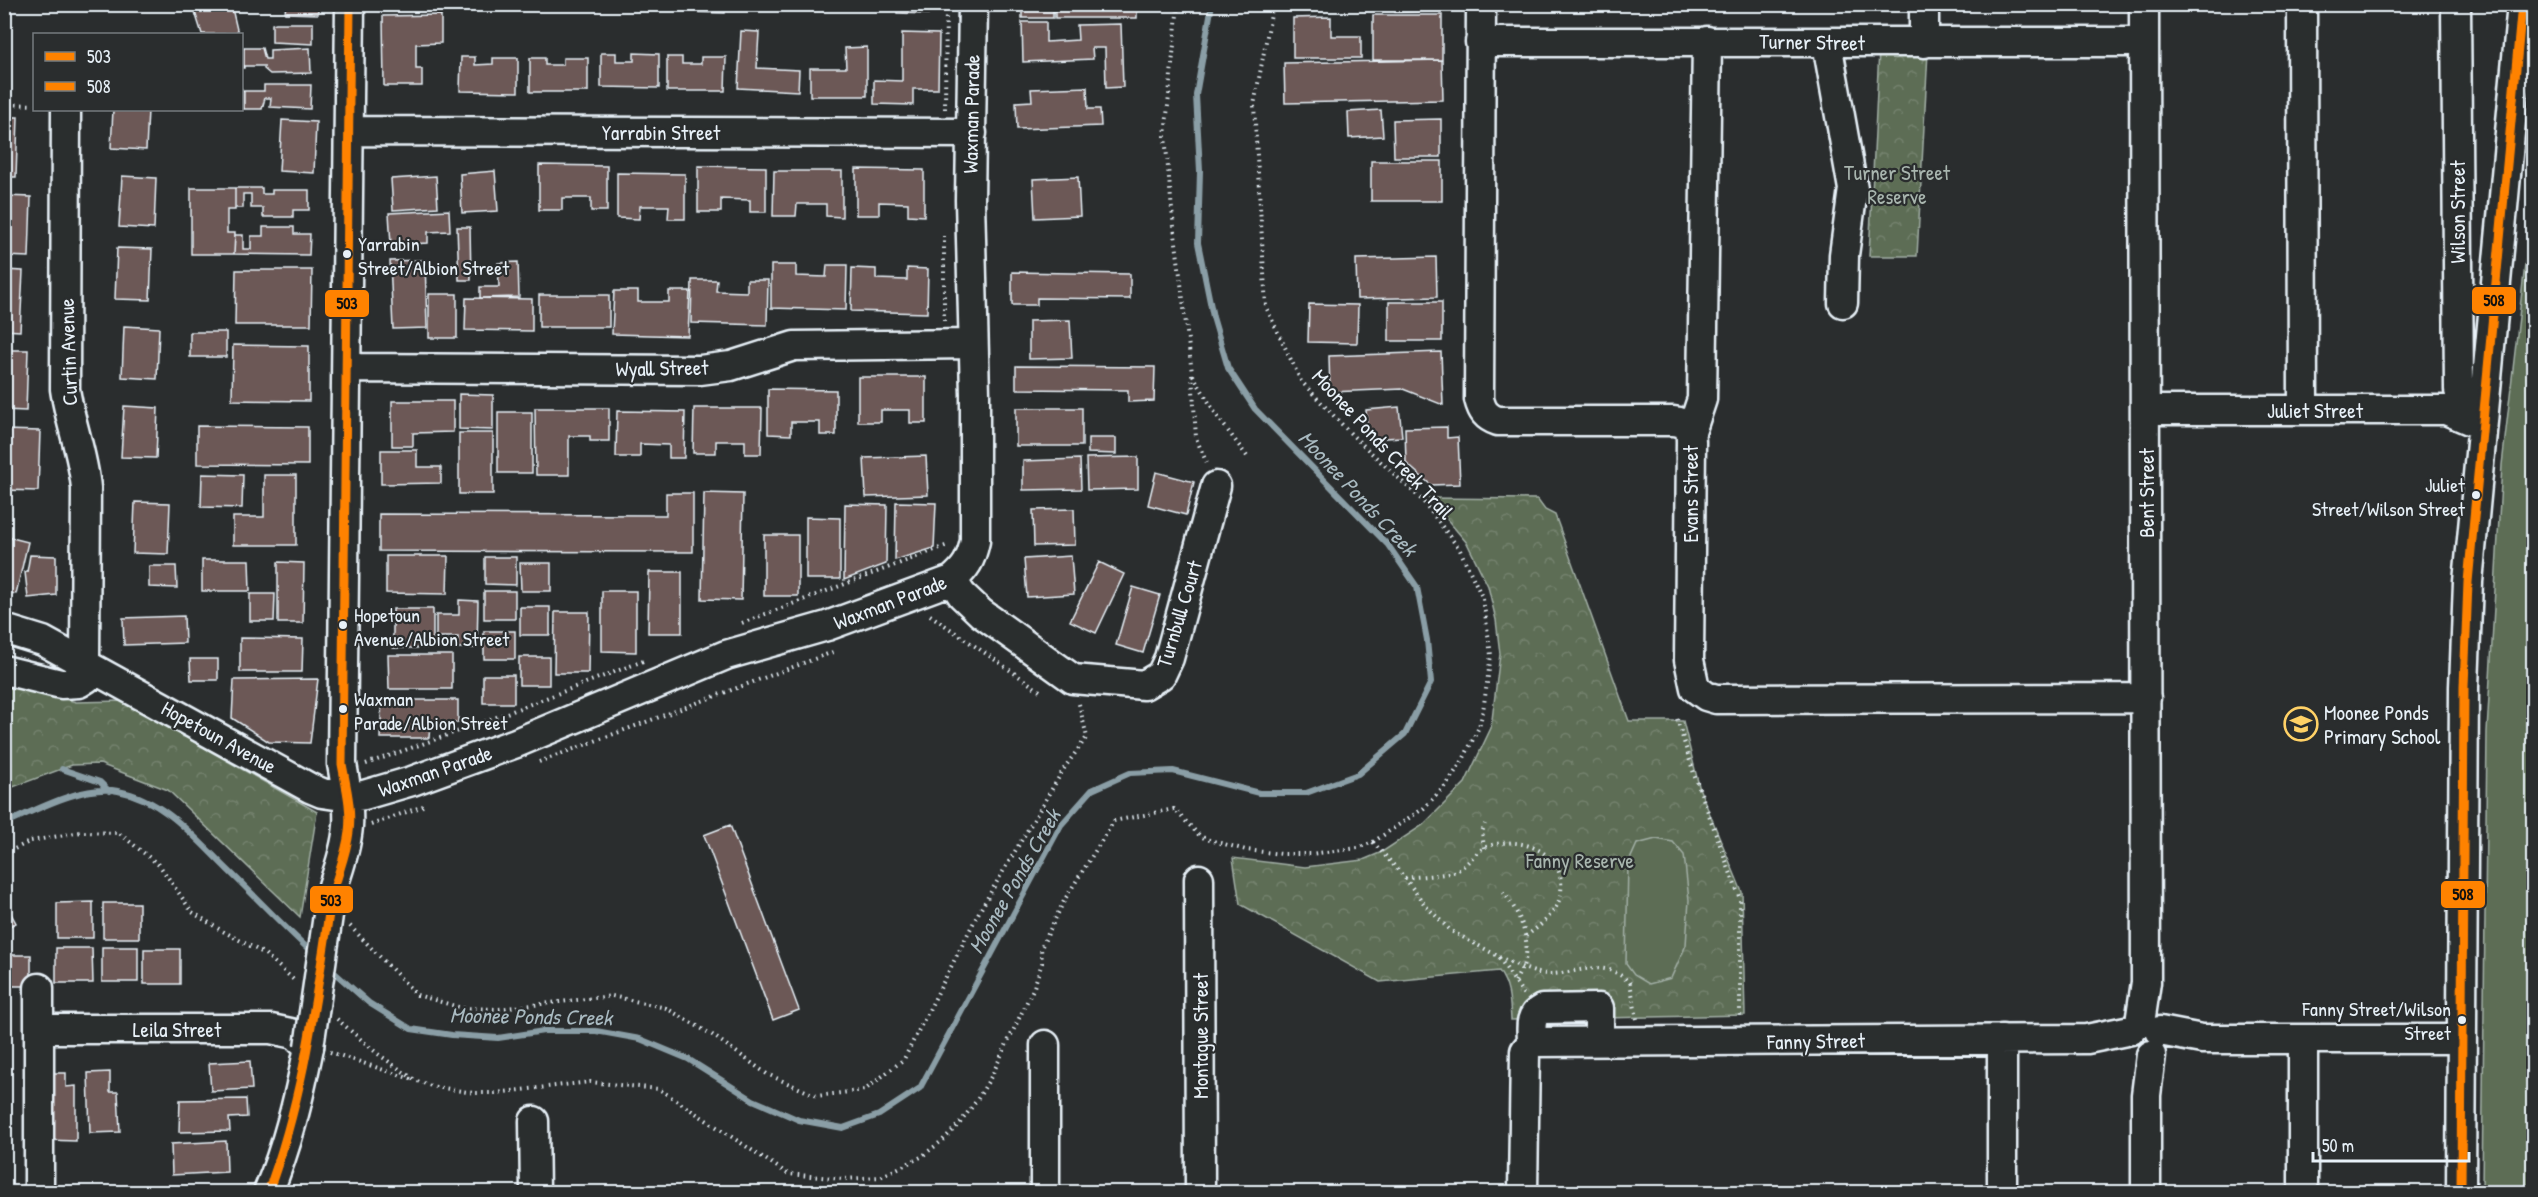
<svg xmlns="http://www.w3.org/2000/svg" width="2538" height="1197" font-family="'Patrick Hand',sans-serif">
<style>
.forest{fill:url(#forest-crowns);stroke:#a2afa6;stroke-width:1.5}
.pitch{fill:#5d6d55;stroke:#a2afa6;stroke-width:1.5}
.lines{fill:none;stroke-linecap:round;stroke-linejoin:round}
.stream{stroke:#8a9ea6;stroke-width:6}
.building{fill:#6c5957;stroke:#e8f1f8;stroke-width:1.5}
.minor-casing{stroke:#e8f1f8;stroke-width:33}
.path{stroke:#e8f1f8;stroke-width:4;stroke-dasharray:1.5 4.5;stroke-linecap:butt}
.minor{stroke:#2a2d2e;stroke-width:28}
.minor-bridge-casing{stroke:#e8f1f8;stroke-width:33;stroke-linecap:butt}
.minor-bridge{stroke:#2a2d2e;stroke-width:28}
.bus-1-casing{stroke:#2a2d2e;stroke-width:14}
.bus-2-casing{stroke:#2a2d2e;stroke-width:14}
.bus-1{stroke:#ff8200;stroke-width:9}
.bus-2{stroke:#ff8200;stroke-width:9}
.bus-dot{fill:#e8f1f8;stroke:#2a2d2e;stroke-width:2}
.labels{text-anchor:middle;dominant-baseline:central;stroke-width:4.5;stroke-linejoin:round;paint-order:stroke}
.bus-label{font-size:20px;fill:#e8f1f8;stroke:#2a2d2e;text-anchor:start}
.street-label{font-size:21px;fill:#e8f1f8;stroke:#2a2d2e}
.park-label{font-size:21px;fill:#a9b6af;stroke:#2a2d2e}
.poi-label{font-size:21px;fill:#e8f1f8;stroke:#2a2d2e;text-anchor:start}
.water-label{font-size:22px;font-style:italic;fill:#a9bac1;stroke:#2a2d2e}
.line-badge{stroke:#2a2d2e;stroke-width:2}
.pale-badge-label{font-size:16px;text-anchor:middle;font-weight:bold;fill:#111}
</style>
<defs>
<pattern id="forest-crowns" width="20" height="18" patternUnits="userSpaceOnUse" patternTransform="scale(1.5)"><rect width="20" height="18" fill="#5d6d55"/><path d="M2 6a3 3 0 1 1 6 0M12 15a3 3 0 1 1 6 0" fill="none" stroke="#74826e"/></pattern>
</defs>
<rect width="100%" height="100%" fill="#2a2d2e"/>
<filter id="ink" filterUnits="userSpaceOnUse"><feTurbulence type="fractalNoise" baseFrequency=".0167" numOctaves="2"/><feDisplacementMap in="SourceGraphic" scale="12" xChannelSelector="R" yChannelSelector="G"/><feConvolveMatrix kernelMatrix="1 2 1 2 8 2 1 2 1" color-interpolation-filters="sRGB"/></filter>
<g filter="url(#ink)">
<path class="forest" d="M1879,50L1928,52L1917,256H1869Z
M1429,498L1537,499L1545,510L1555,515L1629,721H1683L1700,790L1742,892L1745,1015L1511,1020C1510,1002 1510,986 1499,971L1380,982L1240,904L1233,858L1305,867L1363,860L1382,852L1423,825L1465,783L1491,728L1500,654L1496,620L1488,586L1467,543Z
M5,683L76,702L122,701L317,812L300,917L168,790L100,764L72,765L5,790Z"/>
<path class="pitch" d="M2533,195V1192H2482L2487,732L2502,465Z
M1656,839L1673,842L1684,855L1689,900L1686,945L1671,978L1649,984L1634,975L1626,964L1628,864L1637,844Z"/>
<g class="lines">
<path class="stream" d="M62,769L100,782L109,791
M4,824C36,810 83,784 118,791C164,799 197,840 228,870C257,898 284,927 314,954
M328,967L369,1003L411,1029L452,1035L498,1038L544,1031H596L640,1039L688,1059L753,1100L799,1120L843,1128L879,1115L920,1088L1061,825L1092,790L1130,773L1173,771L1259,793H1306L1358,774L1405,734L1431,682L1427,640L1417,587L1388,545L1255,409L1228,368L1213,317L1198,243L1200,171L1196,95L1212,4"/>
</g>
<path class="building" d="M215,4H231L238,34H202L195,12Z
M286,4H318V14L285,13Z
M689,4H725V13L689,12Z
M789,4H823V11L789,10Z
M897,4H928V14L897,13Z
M1022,4H1053V18H1022Z
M1055,4H1137V18H1055Z
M1395,4H1439V11L1395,12Z
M441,15V43L416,44V69H422V86H384L383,16Z
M1373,15H1442V60H1373Z
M1331,17V36H1361V58H1293V18Z
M1022,22H1046V42L1078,40L1077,25L1121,24L1123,87L1106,88L1105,48H1092L1093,59L1023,62Z
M276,23H313V44L272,42V24Z
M741,31L759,32L757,68L799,70L798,91L738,88Z
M902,33L939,34L938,89H913V105L874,104V80L902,81Z
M867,47V96H810V68H846L845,48Z
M242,48H244V68H242Z
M244,48H262L265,59H270V50L310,48L311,73L270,74L264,69V66H244Z
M601,53H616V61H634V53L659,54V88L601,87Z
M461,57H475V65L493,64V58H518V92L460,91Z
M667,57H682V64H701V57H726L725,91H667Z
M530,58H545V65H563V58H588V92H530Z
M1442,60L1443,100L1285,103L1284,63Z
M264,85H311L310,109L270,107L271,98H265L262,109H244V91H264Z
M1087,87L1088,109H1100L1101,126L1017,129L1016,102L1032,101L1031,89Z
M242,89L244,91V109H242Z
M113,110H148L146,150L111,148Z
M1381,110L1383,136L1349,138L1348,112Z
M4,117H18L16,177H4Z
M1441,119V157H1394L1393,120Z
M282,120L316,122L314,173L279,171Z
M1371,161H1442V201H1371Z
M539,165L607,166V211H591V198H562V210H539Z
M698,166L766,167V212H750V200L721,199V212H698Z
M856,169L924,170V216L908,215V203L879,202V215H856Z
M495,171L498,211L462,213L460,174Z
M774,171H842V217L826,216V204H797L796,216H773Z
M617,173L685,174V219H668L669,206H640L639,219L617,218Z
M122,176L156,178L154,229L119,227Z
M436,176L438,207L393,210L391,179Z
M1078,177L1080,216L1035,218L1033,179Z
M191,188H235V210H227V233H235L234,254H191Z
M235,188H262V194H272V190H309V210H293V217H263V208H251V194H243V208H235Z
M4,196L31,197L29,257L4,256Z
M449,210L450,231L428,232V243L391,245L389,213Z
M263,227H294V234H310L309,255L234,254L235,235H243V249H251V236H263Z
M457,227H470L471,280H459Z
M117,248L152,249L150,300L115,299Z
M1436,257L1437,297L1357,299L1356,259Z
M425,260L427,328L393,329L390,261Z
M518,262L519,297L480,298V287H499L498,263Z
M771,265H796V276L826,277L827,265H847L846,310L771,308Z
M852,268L876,269V279L907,280V268L928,269L927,313L851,311Z
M4,270L23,271L20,331L4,330Z
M236,270H312L311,325H235Z
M1012,272L1130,274V299L1037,298V305H1012Z
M692,280H717L716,291L747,292V280H768L767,325L691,323Z
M614,291H638V302H669V291H690L688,336L612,334Z
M429,294H457V338H429Z
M539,295H609V327H539Z
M466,298L532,299V331L465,330Z
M1389,302H1442V341H1389Z
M1309,304L1358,305L1357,343L1308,342Z
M1070,320L1072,358L1029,359V321Z
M124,326L159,328L157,379L122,377Z
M190,332H226V357H190Z
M233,345L309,346V401L232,400Z
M4,350H28L26,411L4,410Z
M1441,352L1443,405L1403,389L1330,392L1329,356Z
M1016,366L1155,367L1154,401L1128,402V390L1016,389Z
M858,377H926V423H910V410H881V422H858Z
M768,389L836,390V435H820V422H791V435L768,434Z
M459,394L493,395V430L459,429Z
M392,401H453V432L413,433V446H392Z
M124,406L158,408L156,458L121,457Z
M1399,407L1402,437L1368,439L1366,410Z
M535,408H609V441H590V436H569V475H536Z
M694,408H762L761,454H745V441H716V453H693Z
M1016,408H1082V446H1016Z
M617,411L685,412L684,458H669V445L640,444V457H616Z
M498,412H532V473H498Z
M197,426L308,427V465L197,464Z
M1447,427V438L1458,437L1460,484L1431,485L1406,463L1405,428Z
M4,430L40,431L38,491L4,490Z
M459,433H493V494H459Z
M1088,438H1116V454L1088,453Z
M381,450H417V467H441V483L381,484Z
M926,456L928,495L866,497L864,458Z
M1138,457V489L1087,490L1086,458Z
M1080,459L1081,489L1023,490V461Z
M1156,472L1194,482L1186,515L1148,505Z
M202,474L243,475L242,508L201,507Z
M264,475H296V545H233V517H264Z
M666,493H693V552L379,551V514L666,515Z
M704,493L743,494L741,600L702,599Z
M135,502L170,503L168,554L133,553Z
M896,502L936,503L934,548L895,560Z
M845,504L887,505L886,564L844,580Z
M1074,509L1075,545L1034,546L1033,510Z
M806,517L840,518V579H806Z
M764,535H798V596H764Z
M4,536L28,542L16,594L4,592Z
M30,555L56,556V595L28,598L25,572H27Z
M386,556H448L447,594L386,593Z
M1071,556L1074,594L1027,597L1024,559Z
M485,557H516V585L485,584Z
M202,560H249L250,591H202Z
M278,562L304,563L303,623H278Z
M1099,562L1124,574L1096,633L1070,621Z
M520,563H551V591H521Z
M149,566H176L177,588L149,587Z
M649,572H682V633H648Z
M1133,587L1160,595L1143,653L1116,645Z
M484,591H515V619H484Z
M602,591H636V652L602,651Z
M250,594H275L274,621H250Z
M459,600L478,601L477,648H458V637H436V615H459Z
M520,607H550V635H520Z
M393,609H433V648H393Z
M555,612H589L588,673H554Z
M184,616L185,643L124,645L123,618Z
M484,631H515V659H484Z
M240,638L303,639L302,672H240Z
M388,655H452V689H389Z
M519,657H549V685H519Z
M190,659H218V680H191Z
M483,675H514V703H483Z
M318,679L310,743L269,742L232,718L234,680Z
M382,700H458V723H430L429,738H380Z
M730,825L799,1010L773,1020L704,835Z
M4,901L16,923L4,929Z
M93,902V938H57V903Z
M103,903H139V938H103Z
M102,947H138V982H102Z
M56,948H92L93,983H56Z
M144,949H180V984H144Z
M4,955H31V986H4Z
M250,1061L252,1089L211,1091L209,1063Z
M110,1072V1092H118L120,1132L90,1133L88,1073Z
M47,1073H66V1087L76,1086V1141L46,1140Z
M246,1099L247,1117L229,1118L230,1131L179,1132L180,1100Z
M226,1141L227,1172L172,1175L171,1144Z"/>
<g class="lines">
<g class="minor-casing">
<path id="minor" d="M1481,4L1479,399C1482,411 1486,417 1498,421H1673C1686,422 1691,428 1691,441L1689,660L1695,688L1706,696L1716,699L2146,698
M1924,4V43
M2302,4L2303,410
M2456,4L2459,390L2466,418
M1480,42H2143
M1827,43L1853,189L1844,255L1843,303
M66,110L65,389C70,423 83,454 86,488L85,664
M349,131L972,133
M347,368L700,370L731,366L794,346L973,344
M2147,410H2446L2479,424
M1691,432L1702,399L1707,41
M952,580L962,595L981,613L1073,679L1144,685L1161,675L1169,658L1216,486
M4,629L43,641L92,668
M4,670L61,684L79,683L87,678L92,668L310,788L322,793L349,797L364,795L412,781L516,743L726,655L827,626L952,580C966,568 971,560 975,541V394L970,200L973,4
M1199,879L1200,1192
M333,886C351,835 352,818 342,764L350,4
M2140,1023L2146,982L2144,4
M40,1029H271L295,1034L309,1047C299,1097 288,1145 268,1192
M2160,1031L2202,1039H2461
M2002,1039V1192
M1532,1042C1532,1029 1528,1016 1542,1009L1599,1008V1041
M1045,1045V1192
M534,1121L535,1192
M39,1192V988
M1523,1192L1525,1051L1532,1042L2087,1039L2131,1030
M2146,1192V1095L2151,1055
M2303,1192V1039
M2461,1192L2464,687L2468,582L2522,4"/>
</g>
<path class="path" d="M1178,4L1165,136L1172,210L1192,373L1196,438L1208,466
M4,104L34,105
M945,109L946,4
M944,321V236
M1193,375L1217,416L1249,459
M930,615L1043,693
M742,623L948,545
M1677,719L1695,777L1740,899V1017
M539,762L833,652
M366,764L473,726L643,661
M371,825L423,806
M1373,842L1405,878L1425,905L1451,931L1498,956L1524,995
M1484,848L1482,832L1485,824
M4,854L31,841L81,832L119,833L160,866L192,912L219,929L265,954L295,981
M1405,878C1419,876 1444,876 1456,871C1467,866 1474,853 1484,848C1512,834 1558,848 1561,881C1564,908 1545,922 1526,936
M1503,892C1518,910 1531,937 1525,960C1523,968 1518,975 1515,982
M350,926L417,995L462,1008L498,1009L612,996L666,1008L711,1034L767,1074L817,1096L865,1090L904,1059L979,912L1065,767L1087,737L1079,704
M1499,957C1511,962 1525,970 1539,973C1572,979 1600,953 1630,983L1637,1019
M337,1019L378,1054L415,1080L431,1086L473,1093H495L590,1082L659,1089L788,1174L843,1179L880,1177L921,1157L943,1140L960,1123L977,1100L992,1075L1034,987L1042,963L1041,948L1065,899L1114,821L1174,809L1199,835L1206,839L1246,850L1282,854H1311L1358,848L1373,842L1424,808L1446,785L1463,760L1479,727L1483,711L1491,655L1483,599L1460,550L1422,500L1351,434L1301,381L1266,307L1254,105L1273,4
M330,1052L411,1079"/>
<use href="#minor" class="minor"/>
<g class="minor-bridge-casing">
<path id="minor-bridge" d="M309,1047L329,908"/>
</g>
<use href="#minor-bridge" class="minor-bridge"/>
<g class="bus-1-casing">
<path id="bus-1" d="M268,1192C303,1099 315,1004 330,907C334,881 346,858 349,832C352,809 346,786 342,764L350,4"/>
</g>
<g class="bus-2-casing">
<path id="bus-2" d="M2461,1192L2464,687L2468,582L2522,4"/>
</g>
<use href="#bus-1" class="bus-1"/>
<use href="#bus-2" class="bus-2"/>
</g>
</g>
<defs>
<g id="school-ring" transform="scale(1.725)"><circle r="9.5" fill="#2a2d2e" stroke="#ffd166" stroke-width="1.5"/><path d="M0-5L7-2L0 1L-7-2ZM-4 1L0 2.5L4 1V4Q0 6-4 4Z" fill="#ffd166"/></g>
</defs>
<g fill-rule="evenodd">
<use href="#school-ring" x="2301" y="724"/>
</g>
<g class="bus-dot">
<circle cx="347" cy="254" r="5"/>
<circle cx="2476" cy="495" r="5"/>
<circle cx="343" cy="625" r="5"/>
<circle cx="343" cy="709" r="5"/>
<circle cx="2462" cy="1020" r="5"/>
</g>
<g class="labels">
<g class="bus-label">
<text x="358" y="243">Yarrabin<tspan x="358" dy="24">Street/Albion Street</tspan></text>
<text x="2465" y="484" text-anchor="end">Juliet<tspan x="2465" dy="24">Street/Wilson Street</tspan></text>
<text x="354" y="614">Hopetoun<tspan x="354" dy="24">Avenue/Albion Street</tspan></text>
<text x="354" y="698">Waxman<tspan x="354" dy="24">Parade/Albion Street</tspan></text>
<text x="2451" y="1008" text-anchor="end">Fanny Street/Wilson<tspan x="2451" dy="24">Street</tspan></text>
</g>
<g class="street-label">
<text transform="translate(1812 42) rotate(1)">Turner Street</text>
<text transform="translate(971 114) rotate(-89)">Waxman Parade</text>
<text x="661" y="132">Yarrabin Street</text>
<text transform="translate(2457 212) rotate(-90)">Wilson Street</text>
<text transform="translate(68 352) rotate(-92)">Curtin Avenue</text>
<text transform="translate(662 368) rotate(-1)">Wyall Street</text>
<text x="2315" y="410">Juliet Street</text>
<text transform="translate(1383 444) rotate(47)">Moonee Ponds Creek Trail</text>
<text transform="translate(2146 493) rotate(-90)">Bent Street</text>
<text transform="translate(1690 494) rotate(-90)">Evans Street</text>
<text transform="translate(890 602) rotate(-21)">Waxman Parade</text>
<text transform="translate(1179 614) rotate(-73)">Turnbull Court</text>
<text transform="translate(219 737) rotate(29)">Hopetoun Avenue</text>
<text transform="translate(435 771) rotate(-19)">Waxman Parade</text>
<text x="177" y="1029">Leila Street</text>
<text transform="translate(1200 1036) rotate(-90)">Montague Street</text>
<text transform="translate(1816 1041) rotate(-1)">Fanny Street</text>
</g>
<g class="park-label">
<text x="1897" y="172">Turner Street<tspan x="1897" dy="24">Reserve</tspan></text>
<text x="1580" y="860">Fanny Reserve</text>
</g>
<g class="poi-label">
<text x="2324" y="712">Moonee Ponds<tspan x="2324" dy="24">Primary School</tspan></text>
</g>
<g class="water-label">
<text transform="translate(1358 493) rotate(47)">Moonee Ponds Creek</text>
<text transform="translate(1014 881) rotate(-60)">Moonee Ponds Creek</text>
<text transform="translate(531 1016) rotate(1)">Moonee Ponds Creek</text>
</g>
</g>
<g class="line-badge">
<rect x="2471" y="286" width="46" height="29" rx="6" fill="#ff8200"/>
<rect x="324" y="289" width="46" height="29" rx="6" fill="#ff8200"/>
<rect x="2440" y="880" width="46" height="29" rx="6" fill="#ff8200"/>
<rect x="309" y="885" width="45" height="29" rx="6" fill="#ff8200"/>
</g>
<g class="pale-badge-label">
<text x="2494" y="306">508</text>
<text x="347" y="309">503</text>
<text x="2463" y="900">508</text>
<text x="331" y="906">503</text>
</g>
<rect width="2538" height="1197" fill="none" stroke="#2a2d2e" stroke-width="24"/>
<rect x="12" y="12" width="2514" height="1173" fill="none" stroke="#e8f1f8" stroke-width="2" filter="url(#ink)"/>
<rect x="33" y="33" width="210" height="78" fill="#2a2d2e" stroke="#767b7f" stroke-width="1.5"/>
<rect x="45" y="52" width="30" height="9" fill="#ff8200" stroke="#767b7f" stroke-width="1.5"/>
<text x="87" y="63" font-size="18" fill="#e8f1f8">503</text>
<rect x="45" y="82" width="30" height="9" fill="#ff8200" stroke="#767b7f" stroke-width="1.5"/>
<text x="87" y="93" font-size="18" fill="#e8f1f8">508</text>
<path d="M2313 1152v9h156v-9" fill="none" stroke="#e8f1f8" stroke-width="3"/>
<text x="2322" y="1152" font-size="18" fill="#e8f1f8" stroke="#2a2d2e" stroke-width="4.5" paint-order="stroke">50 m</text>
</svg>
